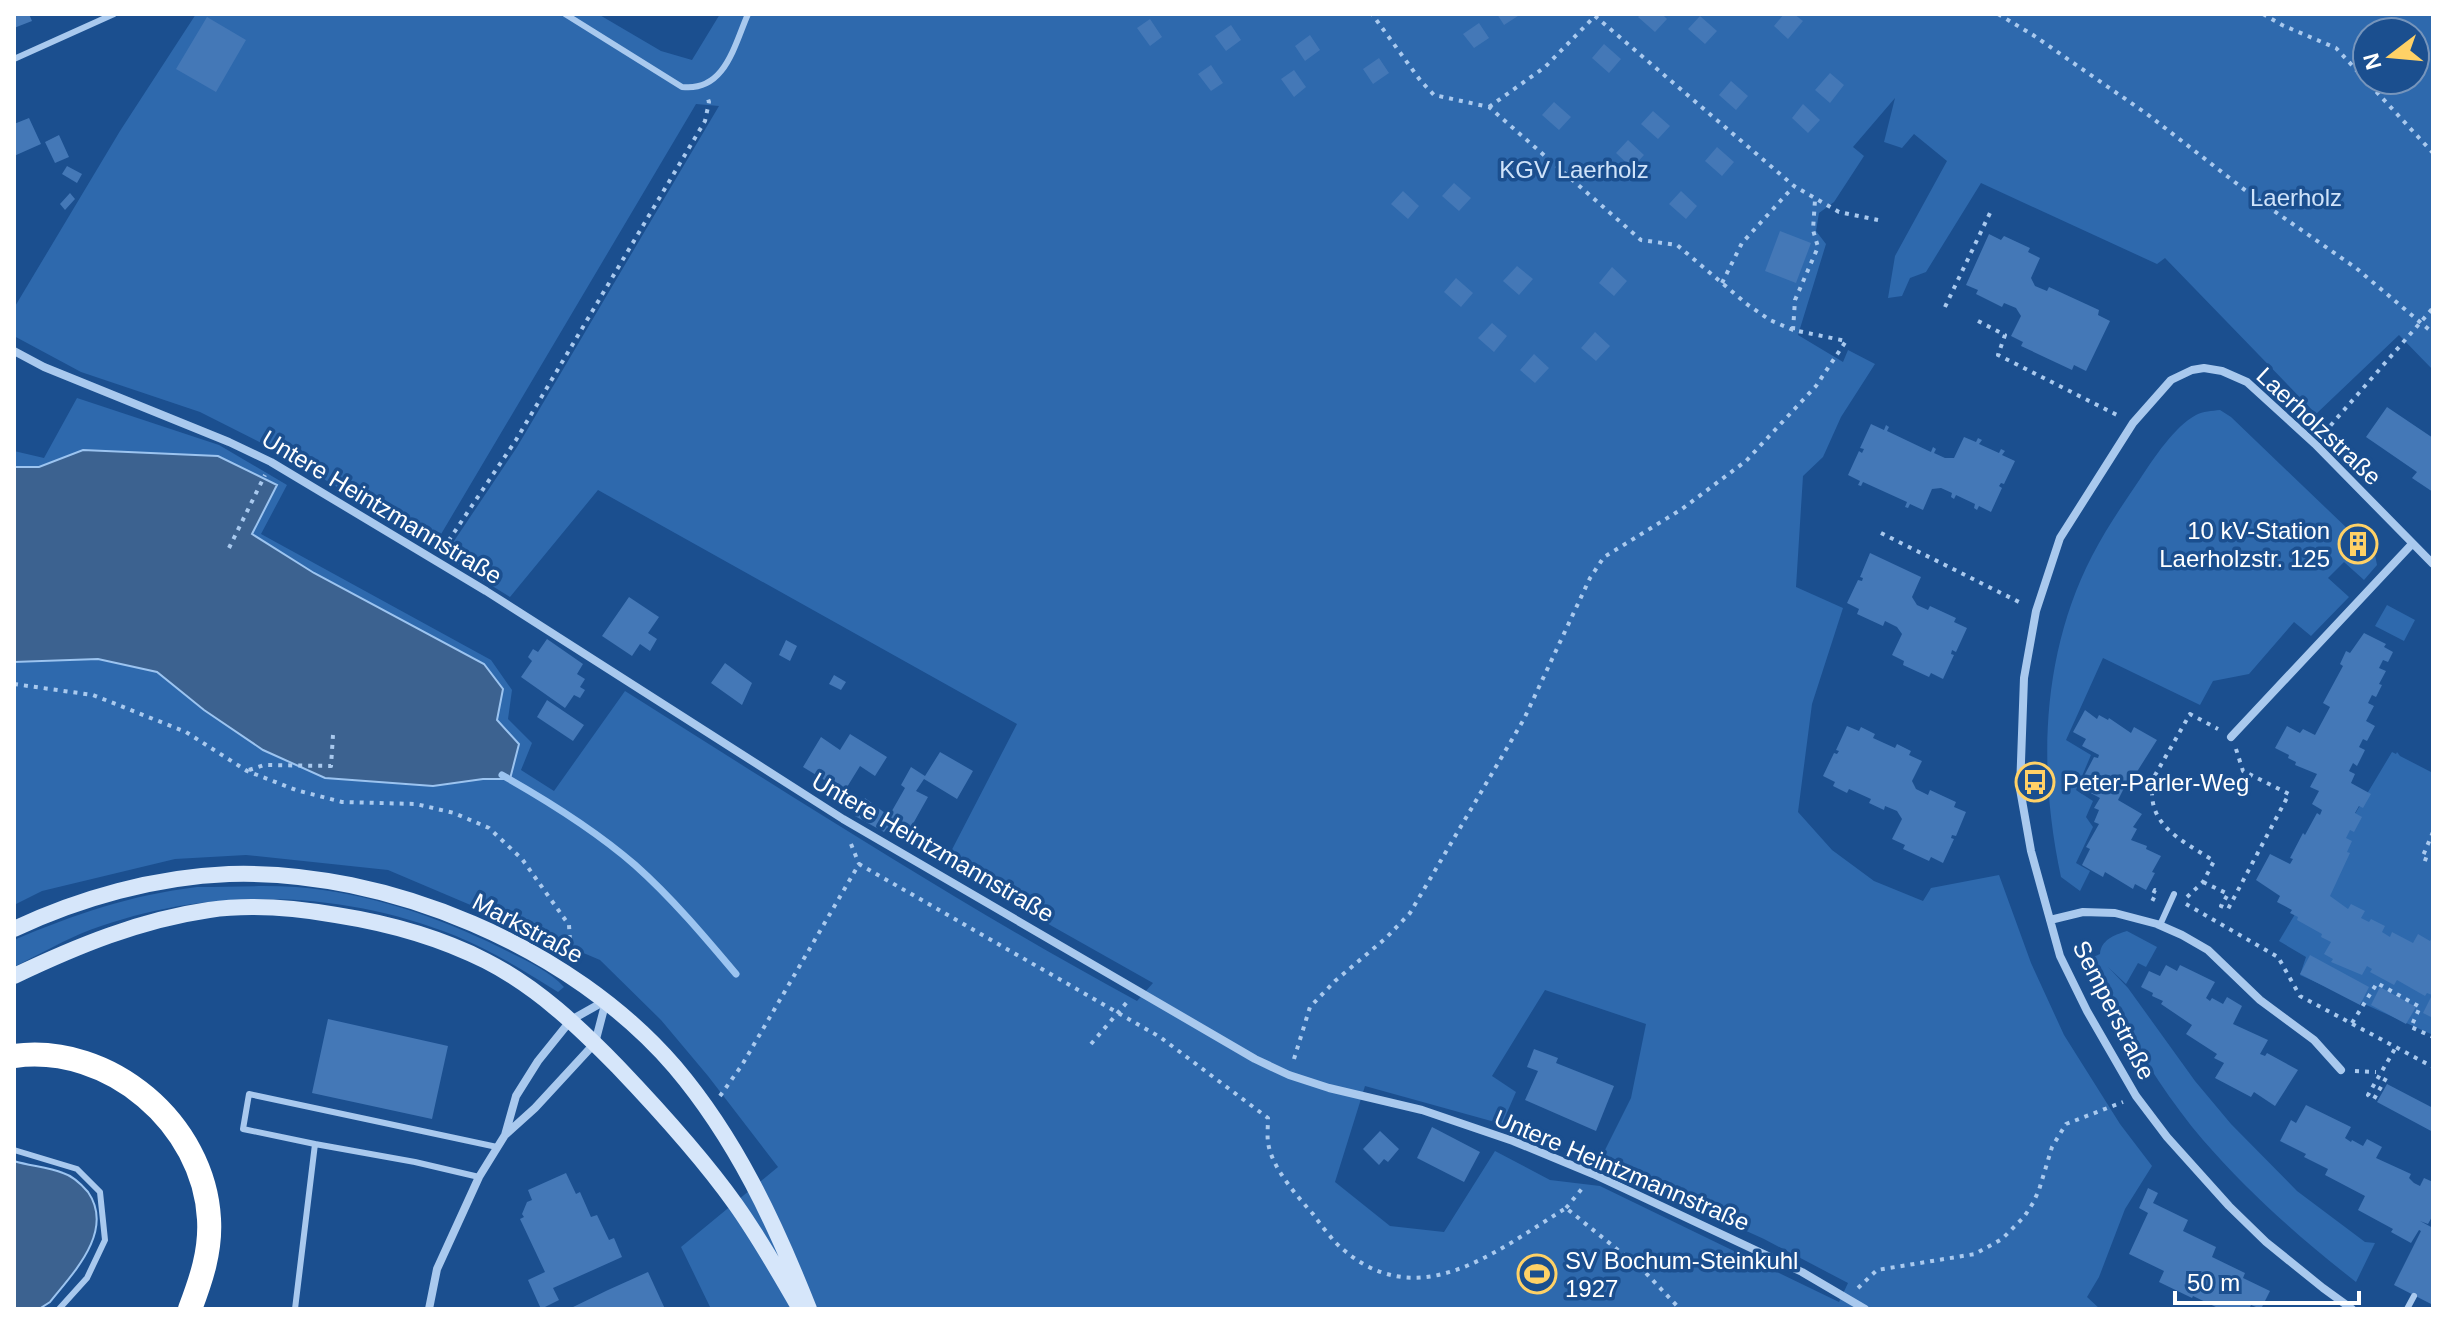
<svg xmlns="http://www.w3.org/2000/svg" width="2447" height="1323" font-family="Arial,sans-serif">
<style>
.green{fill:#2e69ad;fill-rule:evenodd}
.water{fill:#3c6290;stroke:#9cc4f0;stroke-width:2}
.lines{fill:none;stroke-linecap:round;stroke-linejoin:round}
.stream{stroke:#9cc4f0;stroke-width:7}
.building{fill:#4478b7}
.path{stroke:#a9c9ee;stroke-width:4;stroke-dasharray:4 6;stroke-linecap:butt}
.service{stroke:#a9c9ee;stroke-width:6}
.minor{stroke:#a9c9ee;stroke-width:8}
.secondary{stroke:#d6e6fa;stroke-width:16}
.motorway{stroke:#fff;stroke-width:24}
.labels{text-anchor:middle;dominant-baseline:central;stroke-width:7;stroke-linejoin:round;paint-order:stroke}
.park-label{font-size:24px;fill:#cfe3fa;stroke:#1b4f8f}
.street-label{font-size:24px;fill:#fff;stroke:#1b4f8f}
.poi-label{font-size:24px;fill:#fff;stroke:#1b4f8f;text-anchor:start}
</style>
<rect width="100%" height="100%" fill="#1b4f8f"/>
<path class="green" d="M196,14H598L661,51L692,60L720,14H2433V370L2399,335L2316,414L2165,258L2157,264L1981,183L1926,272L1910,278L1902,296L1888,298L1895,256L1947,161L1914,134L1902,148L1884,142L1895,98L1853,147L1864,156L1834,202L1819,213L1816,231L1826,244L1798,335L1843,362L1848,350L1875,364L1841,417L1823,457L1803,476L1796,587L1843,608L1812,704L1798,812L1832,850L1874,881L1923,901L1931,888L1999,875L2031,963L2064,1035L2120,1124L2152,1166L2125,1209L2099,1277L2087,1297L2100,1309H711L681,1247L778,1167L708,1076L661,1020L600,960L388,870L246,855L175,859L42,891L14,905V451L44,458L77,398L219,445L287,485L261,534L491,660L512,690L508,719L532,743L521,770L554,791L625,691C793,797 962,906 1137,1001L1153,983L944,865L1017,724L598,490L510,597L444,556L517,447L719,106L696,104L434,546L281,453L200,412L81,372L14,336V308L120,131ZM2367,32H2415V80H2367ZM1545,990L1646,1024L1631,1098L1598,1164L1764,1239L1848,1283L1839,1302L1600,1186L1550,1180L1495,1151L1444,1232L1390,1226L1335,1182L1365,1086L1502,1124L1516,1092L1492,1076Z
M2220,410L2231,417L2375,555L2377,565L2364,580L2344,562L2328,578L2349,597L2311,636L2294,622L2249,674L2213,681L2200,705L2103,658L2066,740L2091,755L2076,790L2093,801L2086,817L2093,827L2076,863L2090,871L2080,891L2061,877C2038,770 2041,655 2092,556C2106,529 2123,504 2140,479C2154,458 2174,427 2196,415C2203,411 2212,411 2220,410Z
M2387,605L2415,620L2404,641L2375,626Z
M2392,752L2396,754L2397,752L2400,756L2433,773V1035L2300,975L2306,957L2279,941Z
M197,887C230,887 263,885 296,887C368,893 437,916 501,948C522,959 549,970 564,987L558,992C549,987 541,981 532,976C508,961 482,947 456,936C337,888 200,886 80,934C57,944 36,956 14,967V940C75,914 131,895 197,887Z
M2127,931L2157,947L2146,967L2138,963L2126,984L2108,967L2128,988L2195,1081L2231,1124L2297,1191L2365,1242L2375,1243L2356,1282C2301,1239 2249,1193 2203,1140C2157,1086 2121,1022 2089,959L2100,954C2101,940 2114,935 2127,931Z"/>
<path class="water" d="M83,450L218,456L277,485L252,534L314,573L484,664L503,689L497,720L519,744L510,779H483L433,786L325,778L263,750L204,710L157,672L98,659L14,662V467H39Z
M14,1161C30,1166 48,1167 63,1173C73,1176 82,1185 88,1192C115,1231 73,1273 50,1302L39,1309H14Z"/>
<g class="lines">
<path class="stream" d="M502,775C548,801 595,830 635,865C672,898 704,936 736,974"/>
</g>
<path class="building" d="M14,14H29L32,21L14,28Z
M1497,14H1521L1504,25Z
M1641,14H1662L1667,19L1655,32L1638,17Z
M1784,14H1794L1803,21L1788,39L1774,26Z
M1700,16L1717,31L1705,44L1688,29Z
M207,17L246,40L216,92L176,69Z
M1150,19L1162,37L1150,46L1137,28Z
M1479,23L1489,38L1474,48L1463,34Z
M1231,25L1241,40L1226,51L1215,36Z
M1310,35L1320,50L1305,61L1295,46Z
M1604,44L1621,59L1609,73L1592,58Z
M1379,58L1389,73L1373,84L1363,69Z
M1211,65L1223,83L1211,91L1198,74Z
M1294,70L1306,87L1294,97L1281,79Z
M1830,73L1844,85L1830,103L1815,90Z
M1731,81L1748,96L1736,110L1719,95Z
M1554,102L1571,117L1559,130L1542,115Z
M1803,104L1820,120L1808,133L1792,118Z
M1653,111L1670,126L1658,139L1641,124Z
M29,118L41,144L14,156V124Z
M59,135L69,157L55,163L45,142Z
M1628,140L1644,155L1632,168L1616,153Z
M1717,147L1734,162L1722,176L1705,161Z
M67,166L82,174L77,183L62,174Z
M1454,183L1471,198L1459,211L1442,196Z
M1403,191L1419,206L1408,219L1391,204Z
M1681,191L1697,206L1686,219L1669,204Z
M70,193L75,199L65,210L60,204Z
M1780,231L1811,243L1796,283L1765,271Z
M1989,234L2001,240L2004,236L2030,248L2028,252L2040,258L2031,278L2035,286L2047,291L2049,287L2099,310L2098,315L2110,321L2086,371L2074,365L2072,370L2021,346L2023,342L2011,336L2021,316L2016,308L2004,303L2002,307L1976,294L1978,290L1966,285Z
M1517,266L1533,279L1519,295L1503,281Z
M1612,267L1627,281L1614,296L1599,283Z
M1456,278L1473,293L1461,307L1444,292Z
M1492,323L1507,336L1494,352L1478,338Z
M1595,332L1610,346L1596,361L1581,348Z
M1534,354L1549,368L1535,383L1520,370Z
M2387,407L2433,438V492L2412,478L2417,472L2366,437Z
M1871,424L1884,430L1886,425L1889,427L1887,431L1931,452L1933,447L1936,449L1934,453L1945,458H1954L1964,437L1976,442L1978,438L1982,440L1979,444L1999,453L2001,449L2005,451L2002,455L2015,461L2004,484L2001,483L1999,486L2002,488L1991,512L1979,506L1977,510L1974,508L1975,504L1956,495L1954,499L1951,497L1952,493L1941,488L1932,489L1923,510L1910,504L1908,508L1905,507L1907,502L1863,482L1861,486L1858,485L1860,481L1848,475L1859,451L1862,453L1864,449L1860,448Z
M1870,553L1921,577L1912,597L1917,605L1928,610L1930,606L1956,618L1954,622L1967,628L1956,652L1952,650L1951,654L1954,655L1943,679L1931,673L1929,677L1903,665L1904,661L1892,655L1902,634L1897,627L1885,621L1883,626L1857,614L1859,609L1847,603L1858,580L1862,581L1863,578L1860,577Z
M629,597L659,617L648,633L657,639L650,651L640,644L632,656L602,636Z
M2364,633L2386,644L2384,647L2393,652L2388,662L2383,660L2379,668L2386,671L2379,684L2382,685L2376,697L2372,695L2368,703L2374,706L2366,721L2375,726L2367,741L2363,739L2359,747L2365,750L2357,766L2353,763L2349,771L2355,774L2351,783L2371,794L2363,808L2359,806L2355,813L2362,817L2354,832L2350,830L2346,838L2352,841L2347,852L2350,853L2330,896L2348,909L2351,904L2365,911L2361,918L2369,922L2371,919L2385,926L2382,932L2390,937L2392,932L2413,943L2418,934L2430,941L2433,936V1018L2423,1013L2432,995L2427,993L2425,996L2397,980L2394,985L2370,972L2372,969L2367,966L2362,975L2331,962L2333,959L2324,954L2331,942L2321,937L2322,934L2297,920L2298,917L2290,913L2292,910L2277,902L2280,896L2256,880L2270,854L2290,864L2293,859L2290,858L2303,833L2305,835L2317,813L2320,815L2322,810L2312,804L2319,791L2310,787L2317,774L2295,765L2296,762L2288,758L2289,755L2275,748L2287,726L2300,733L2303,729L2315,735L2330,707L2323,703L2343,666L2340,664L2346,651L2350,653Z
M547,639L583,664L577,674L585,679L580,687L585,690L580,698L574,695L565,708L521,677L532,661L528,657L533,649L538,652Z
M786,640L797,646L790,661L779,655Z
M725,663L752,683L742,705L711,683Z
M834,675L846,682L841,690L829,684Z
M547,700L584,725L573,741L537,717Z
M2085,710L2097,719L2099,715L2108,720L2109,718L2131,733L2134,727L2157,740L2133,778L2130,776L2118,800L2142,814L2133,827L2137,829L2131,840L2147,846L2146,849L2161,856L2152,872L2155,873L2146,890L2135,884L2133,889L2105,872L2103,877L2082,865L2090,849L2086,847L2099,824L2094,822L2099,810L2094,808L2100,798L2083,789L2089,779L2084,776L2094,757L2098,758L2099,755L2082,746L2086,739L2073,732Z
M1847,726L1859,731L1861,727L1875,734L1873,738L1895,748L1897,744L1911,751L1909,755L1922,761L1912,781L1916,789L1928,795L1930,790L1956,802L1954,807L1966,812L1956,836L1952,835L1951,838L1954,839L1943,863L1931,857L1929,861L1903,849L1905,845L1892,839L1902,819L1897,811L1885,806L1884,810L1869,803L1871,799L1849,789L1847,793L1833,786L1835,782L1823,776L1834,753L1837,754L1839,751L1836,750Z
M850,734L887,757L875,776L860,766L844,792L803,767L821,737L840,750Z
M940,752L973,771L957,799L924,779L916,791L928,797L905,838L887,828L884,832L855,816L865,798L889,816L905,788L901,785L911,767L925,776Z
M2310,955L2369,987L2360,1005L2300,974Z
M2166,965L2177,971L2180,965L2215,982L2206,998L2210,1001L2212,998L2223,1004L2227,997L2242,1006L2233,1024L2268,1040L2260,1054L2265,1056L2267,1053L2298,1070L2275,1106L2254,1092L2251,1097L2215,1078L2224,1063L2214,1058L2217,1054L2186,1034L2192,1025L2161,1004L2163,1001L2152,996L2153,993L2141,987L2149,971L2160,976Z
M2380,987L2416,1007L2406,1024L2371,1005Z
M328,1019L448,1046L432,1119L312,1093Z
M1534,1049L1558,1058L1556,1063L1614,1086L1596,1131L1525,1100L1538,1071L1527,1067Z
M2387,1084L2433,1108V1132L2377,1102Z
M2306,1105L2351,1127L2345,1138L2351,1142L2352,1140L2363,1146L2367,1139L2382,1147L2376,1158L2411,1174L2409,1178L2414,1183L2420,1186L2424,1178L2433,1182V1215L2428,1224L2420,1221L2433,1228V1305L2394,1285L2421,1231L2419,1230L2411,1243L2391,1232L2393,1229L2358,1210L2365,1196L2325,1175L2328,1169L2304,1157L2306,1154L2280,1141L2291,1120L2296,1123Z
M1432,1127L1480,1152L1464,1182L1417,1158Z
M1380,1131L1399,1149L1388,1162L1384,1159L1379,1165L1363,1149Z
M566,1173L576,1194L580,1192L591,1217L597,1215L609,1240L614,1238L622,1257L553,1288L559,1300L541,1309L528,1280L545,1272L520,1219L524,1217L522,1214L527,1202L532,1200L528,1190Z
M2148,1188L2158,1193L2153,1203L2188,1220L2183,1231L2216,1247L2212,1257L2245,1273L2243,1278L2270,1291L2261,1309L2251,1305L2249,1309H2220L2193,1296L2192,1298L2159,1282L2164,1271L2129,1254L2148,1213L2139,1208Z
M648,1272L665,1309H569L608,1290Z"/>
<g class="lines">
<path class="path" d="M1998,14L2033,35L2147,114L2254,197L2356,268L2433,333
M2263,14L2282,25L2336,48L2433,153
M1489,107L1545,67L1595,16L1794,186L1839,212L1878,220
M1722,283L1742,243L1794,186
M1945,307L1990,213
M1978,321L2005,335L1998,355L2121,417
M1793,330L1795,300L1818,247L1813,230L1815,200
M2324,433L2433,308
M1881,533L2023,604
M229,548L265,475
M443,549L516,440L705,121L709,102L707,96
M14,684L93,695L186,732L247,771L296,790L342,802L416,804L454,813L489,828L522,859L569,925L570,941L566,952
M249,770L264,765L331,766L333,735
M2433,832L2422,858L2433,862
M851,844L859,864
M962,872L967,862
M2203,882L2228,894L2221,906L2228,909L2289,794L2243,771L2236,749
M2187,897L2203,882L2214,861C2180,839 2143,824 2154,777L2190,714L2218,729
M2155,900L2151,898L2155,890L2160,892
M2186,904L2278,957L2300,996L2433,1067
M2352,1023L2377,983L2420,1007L2411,1027L2433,1037
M1091,1044L1128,1001
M1294,1059L1310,1007L1335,981L1386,938L1410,913L1524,719L1590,578L1604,557L1682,509L1746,461L1816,386L1846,341L1793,330L1770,320L1748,305L1677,245L1641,240L1489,107L1434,95L1420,80L1372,14
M2355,1071L2376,1072
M2386,1078L2374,1099L2368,1095L2396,1047
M720,1096L742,1065L859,864L1160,1037L1268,1118C1268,1126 1267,1135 1268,1142C1271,1167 1297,1196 1313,1214C1320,1224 1328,1234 1336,1243C1415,1319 1493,1253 1566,1208L1644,1271L1680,1309
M1566,1208L1585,1185
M1858,1288L1877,1270L1975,1254L2002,1239L2024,1217L2033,1203L2039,1190L2052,1147L2066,1124L2123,1102"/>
<path class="service" d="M565,14L682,87C725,92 734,46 748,14
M14,59L114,14
M2160,925L2174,894
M315,1144L243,1129L249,1094L497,1147
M14,1150L77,1169L100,1192L105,1240L87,1278L59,1309
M295,1309L315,1144L415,1162L479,1177
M2407,1309L2414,1296"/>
<path class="minor" d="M14,351L44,367L229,442L271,462L486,591L843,819L1255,1059L1289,1075L1329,1088L1422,1110L1513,1141L1593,1174L1802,1272L1865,1309
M2231,737L2412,544
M2050,920L2083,912L2115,913L2157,924L2182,935L2208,950L2260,1000L2314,1040L2341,1070
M505,1135L516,1096L538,1061L571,1020L603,1002
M429,1309L437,1269L479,1177L505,1135L535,1108L595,1043L606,1001
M2352,1309L2323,1288L2266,1242L2229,1206L2167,1137L2136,1096L2087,1011L2060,956L2031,851L2020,789L2024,678L2036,611L2060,538L2133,423L2171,380L2192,370L2204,368L2222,371L2247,382L2315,444L2433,564"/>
<path class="secondary" d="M14,929C80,898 155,877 229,874C387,869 572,947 675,1067C736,1139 775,1223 809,1309
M14,976C77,946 140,920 209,910C250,904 295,908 336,915C387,923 439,937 486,961C537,987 579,1027 618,1067C659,1110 702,1157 736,1205C760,1239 780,1274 800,1309"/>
<path class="motorway" d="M14,1056C110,1043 204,1124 209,1219C211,1251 201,1280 190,1309"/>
</g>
<defs>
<g id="building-ring" transform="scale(2)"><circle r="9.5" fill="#1b4f8f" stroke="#ffd166" stroke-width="1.5"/><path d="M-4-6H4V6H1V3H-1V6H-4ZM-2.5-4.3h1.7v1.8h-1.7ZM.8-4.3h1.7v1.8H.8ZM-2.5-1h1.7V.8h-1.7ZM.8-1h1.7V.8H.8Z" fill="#ffd166"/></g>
<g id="bus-ring" transform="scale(2)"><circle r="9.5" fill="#1b4f8f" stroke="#ffd166" stroke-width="1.5"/><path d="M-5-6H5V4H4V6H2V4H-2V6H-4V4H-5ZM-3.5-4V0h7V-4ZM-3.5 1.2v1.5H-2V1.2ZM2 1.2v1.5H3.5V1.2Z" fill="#ffd166"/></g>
<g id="stadium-ring" transform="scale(2)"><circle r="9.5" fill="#1b4f8f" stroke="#ffd166" stroke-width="1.5"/><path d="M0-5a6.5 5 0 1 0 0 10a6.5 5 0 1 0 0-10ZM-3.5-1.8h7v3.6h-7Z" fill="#ffd166"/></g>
</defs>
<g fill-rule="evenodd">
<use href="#building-ring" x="2358" y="544"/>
<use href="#bus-ring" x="2035" y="782"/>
<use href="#stadium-ring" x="1537" y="1274"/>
</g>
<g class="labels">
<g class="park-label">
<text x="1574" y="169">KGV Laerholz</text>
<text x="2296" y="197">Laerholz</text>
</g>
<g class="street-label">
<text transform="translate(2319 426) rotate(43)">Laerholzstraße</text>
<text transform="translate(382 507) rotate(31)">Untere Heintzmannstraße</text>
<text transform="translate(933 847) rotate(30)">Untere Heintzmannstraße</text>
<text transform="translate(528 928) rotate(28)">Markstraße</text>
<text transform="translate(2114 1010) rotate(63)">Semperstraße</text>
<text transform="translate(1622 1170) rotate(23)">Untere Heintzmannstraße</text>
</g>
<g class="poi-label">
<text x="2330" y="530" text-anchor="end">10 kV-Station<tspan x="2330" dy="28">Laerholzstr. 125</tspan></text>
<text x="2063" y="782">Peter-Parler-Weg</text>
<text x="1565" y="1260">SV Bochum-Steinkuhl<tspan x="1565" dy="28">1927</tspan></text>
</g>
</g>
<rect width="2447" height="1323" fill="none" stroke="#ffffff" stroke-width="32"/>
<g transform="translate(2391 56) rotate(254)"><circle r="38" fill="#1b4f8f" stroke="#7695bc" stroke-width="2"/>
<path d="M0-6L14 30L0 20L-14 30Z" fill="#ffd166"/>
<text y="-12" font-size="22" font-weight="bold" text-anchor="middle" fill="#ffffff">N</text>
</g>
<path d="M2175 1291v12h184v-12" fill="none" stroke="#ffffff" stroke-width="4"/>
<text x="2187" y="1291" font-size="24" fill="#ffffff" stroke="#1b4f8f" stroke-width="6" paint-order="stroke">50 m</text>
</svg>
